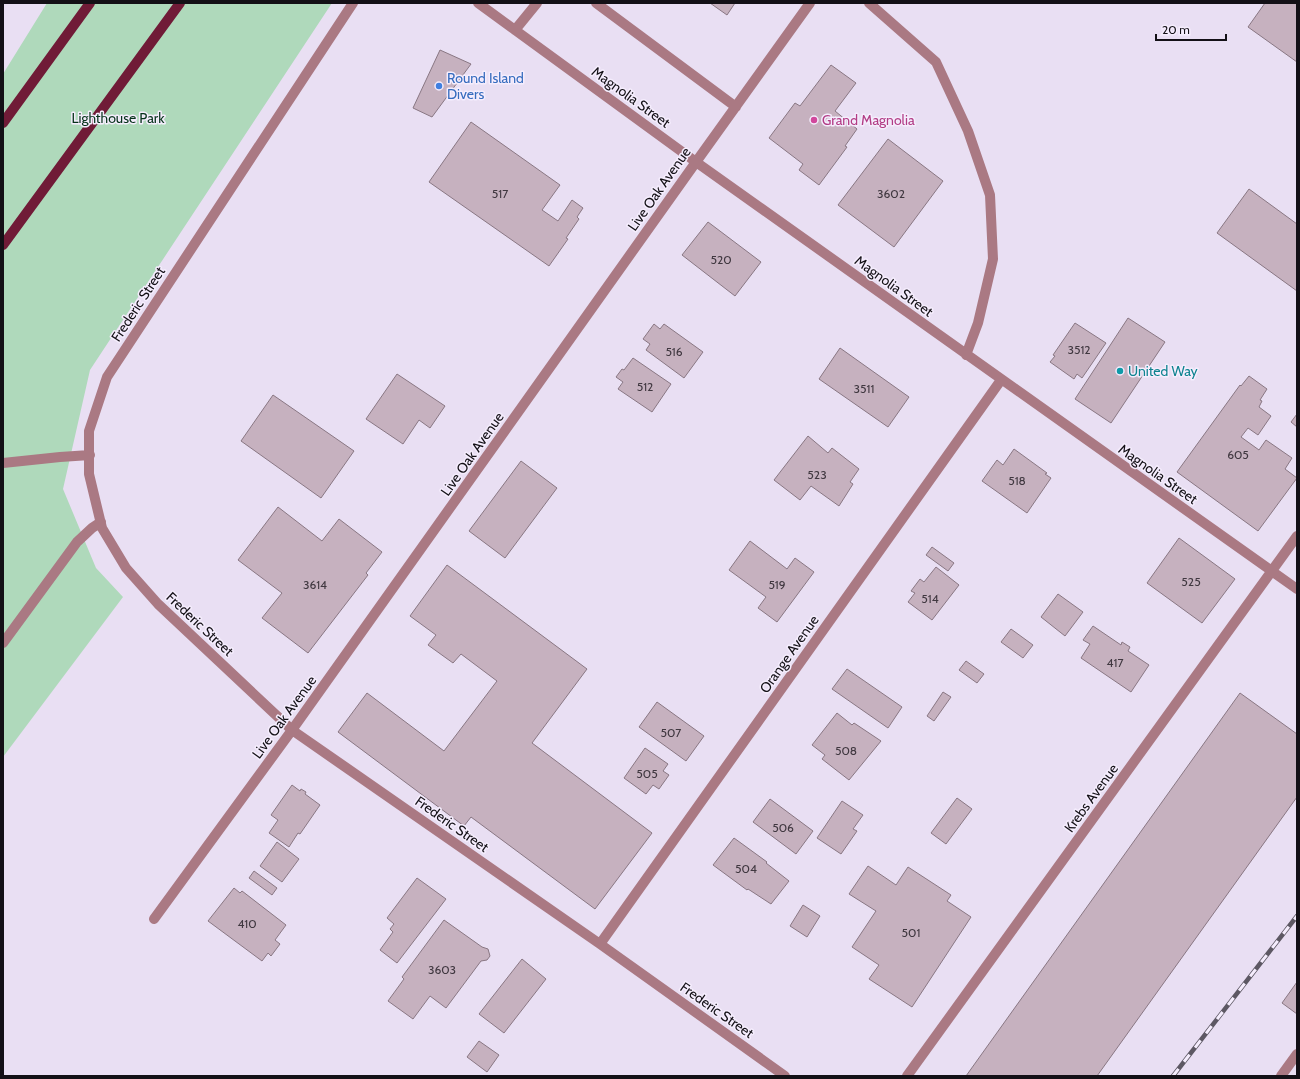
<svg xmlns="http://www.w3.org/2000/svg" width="1300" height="1079" font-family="Cabin,sans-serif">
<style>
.green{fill:#afd9bb}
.building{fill:#c6b1bf;stroke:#897783}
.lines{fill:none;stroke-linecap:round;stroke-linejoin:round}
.minor{stroke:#aa7983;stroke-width:10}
.major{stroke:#701b37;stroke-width:10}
.rail-casing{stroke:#5d5863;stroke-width:4.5}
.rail{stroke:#f5edfd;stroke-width:3;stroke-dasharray:9;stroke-linecap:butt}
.shop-dot{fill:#3f7fe0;stroke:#f5edfd;stroke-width:1.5}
.hotel-dot{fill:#d1479c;stroke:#f5edfd;stroke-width:1.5}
.culture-dot{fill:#0f9aa8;stroke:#f5edfd;stroke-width:1.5}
.labels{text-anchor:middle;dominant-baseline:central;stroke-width:3;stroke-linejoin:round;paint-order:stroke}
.number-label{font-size:12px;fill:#403840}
.shop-label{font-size:14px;fill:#366cbe;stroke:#f5edfd;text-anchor:start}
.street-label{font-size:14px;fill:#131016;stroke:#f5edfd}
.park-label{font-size:14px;fill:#06331a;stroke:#f5edfd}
.hotel-label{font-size:14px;fill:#b23c85;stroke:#f5edfd;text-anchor:start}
.culture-label{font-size:14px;fill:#0d838f;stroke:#f5edfd;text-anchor:start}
</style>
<rect width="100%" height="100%" fill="#e9dff3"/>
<path class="green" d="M47,3H332L90,370L63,489L96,568L123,597L3,757V74Z"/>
<path class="building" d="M710,3H735L727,15Z
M1265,3H1297V62L1248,27Z
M440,50L471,64L432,117L413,108Z
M831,65L856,83L835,111L857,129L845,146L847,147L819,185L799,170L803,164L769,138L795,103L800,106Z
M471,122L560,185L542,210L558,221L572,200L583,208L577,217L579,219L566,238L568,239L549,266L429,182Z
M888,139L943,181L894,247L838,205Z
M1249,189L1297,224V291L1217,233Z
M708,222L761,262L735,296L682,255Z
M1128,318L1165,342L1111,423L1075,399Z
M1075,323L1106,343L1082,378L1077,374L1074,379L1050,362L1055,356L1053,355Z
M654,324L660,329L664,324L703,352L684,378L646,350L650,344L643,339Z
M840,348L909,397L888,427L819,379Z
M633,358L671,384L652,412L618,389L623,382L616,377L622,369L624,370Z
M397,374L445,406L430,428L419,420L403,444L366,419Z
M1249,376L1267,389L1260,400L1262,401L1259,407L1271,416L1258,435L1248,428L1241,437L1259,450L1266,440L1292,458L1285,469L1297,478L1258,531L1177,472L1240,385L1241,386Z
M273,395L354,451L321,498L241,441Z
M1297,414V427L1291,422Z
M808,436L828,453L832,448L859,469L850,482L853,484L839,506L811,486L800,500L774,480Z
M1014,449L1047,473L1045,474L1051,478L1027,513L982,481L997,460L1003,465Z
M521,461L557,488L505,558L469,531Z
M278,507L322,541L339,519L382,552L366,573L368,575L308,653L262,618L282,593L238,560Z
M1179,538L1235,579L1202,623L1147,583Z
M750,541L787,569L795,558L814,572L777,622L758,608L766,597L729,570Z
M932,547L954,563L948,571L926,555Z
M447,565L587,669L532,743L652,833L595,909L471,817L464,826L338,732L367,693L444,751L497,681L461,654L453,663L428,645L436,635L410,616Z
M936,567L959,585L932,620L908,602L915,593L911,591L920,579L924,582Z
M1058,594L1083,612L1065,636L1041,617Z
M1093,626L1121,645L1122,642L1130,647L1128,651L1149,665L1131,692L1081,658L1090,644L1083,640Z
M1011,629L1033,645L1023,658L1001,642Z
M966,661L984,674L977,683L959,670Z
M847,669L902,707L888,728L832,689Z
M943,692L951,697L934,721L927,716Z
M1240,693L1297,734V797L1097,1076H966Z
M657,702L704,736L686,761L639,727Z
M837,713L852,725L854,723L881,741L849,780L822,759L825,755L812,745Z
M645,748L668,764L663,771L669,775L659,789L653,785L646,794L624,778Z
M292,785L300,791L301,789L306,792L305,794L320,805L300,834L298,833L289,847L269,833L278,820L271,815Z
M957,798L972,809L946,844L931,833Z
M770,799L813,831L796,854L753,822Z
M842,801L863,815L853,829L857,831L841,854L817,838Z
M734,838L767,862L766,863L789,881L771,904L748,889L747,890L713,865Z
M277,842L299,859L282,882L260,866Z
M868,866L896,885L908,867L951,895L947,901L971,917L912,1007L869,979L879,965L852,947L876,911L849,894Z
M254,871L277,888L272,895L249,878Z
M417,878L446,899L397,963L380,950L393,932L390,929L394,924L387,918Z
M234,888L240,893L242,891L286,925L275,940L280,944L271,956L268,953L262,961L208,921Z
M803,905L820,916L807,937L790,926Z
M444,920L482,947L488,949L490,956L487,960L481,961L446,1008L430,996L413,1019L388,1001L404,979L402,977Z
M522,959L546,979L504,1033L479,1014Z
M1297,982V1014L1282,1003Z
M479,1041L499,1055L487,1072L467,1057Z"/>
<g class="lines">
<path class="minor" d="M353,3L107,377L89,431V474L102,528L126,568L158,604L292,730L600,944L785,1076
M478,3L696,162L1297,589
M596,3L736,107
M869,3L936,62L968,131L990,195L993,259L978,323L966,355
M515,30L537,3
M3,463L60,457L90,455
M3,643L77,542L92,528L101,522
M154,919L292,730L696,162L810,3
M600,944L1001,380
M907,1076L1297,536
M1281,1076L1297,1054"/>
<path class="major" d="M3,123L90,3
M3,245L180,3"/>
<g class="rail-casing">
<path id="rail" d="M1173,1076L1297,916"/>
</g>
<use href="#rail" class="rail"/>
</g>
<circle class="shop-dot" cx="439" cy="86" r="4"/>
<circle class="hotel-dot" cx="814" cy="120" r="4"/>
<circle class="culture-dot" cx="1120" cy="371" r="4"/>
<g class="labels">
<g class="number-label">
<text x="500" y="193">517</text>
<text x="891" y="193">3602</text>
<text x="721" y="259">520</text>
<text x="1079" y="349">3512</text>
<text x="674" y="351">516</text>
<text x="645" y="386">512</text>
<text x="864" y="388">3511</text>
<text x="1238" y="454">605</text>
<text x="817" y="474">523</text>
<text x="1017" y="480">518</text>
<text x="1191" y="581">525</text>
<text x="315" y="584">3614</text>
<text x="777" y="584">519</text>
<text x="930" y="598">514</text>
<text x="1115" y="662">417</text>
<text x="671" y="732">507</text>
<text x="846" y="750">508</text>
<text x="647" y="773">505</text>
<text x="783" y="827">506</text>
<text x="746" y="868">504</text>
<text x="247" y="923">410</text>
<text x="911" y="932">501</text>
<text x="442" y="969">3603</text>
</g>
<g class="shop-label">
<text x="447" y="78">Round Island<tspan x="447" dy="16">Divers</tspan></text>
</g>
<g class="street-label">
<text transform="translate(631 97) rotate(36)">Magnolia Street</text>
<text transform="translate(659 189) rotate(-55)">Live Oak Avenue</text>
<text transform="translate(894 286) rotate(36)">Magnolia Street</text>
<text transform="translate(138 304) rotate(-57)">Frederic Street</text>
<text transform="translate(472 454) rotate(-55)">Live Oak Avenue</text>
<text transform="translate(1158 474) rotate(35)">Magnolia Street</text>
<text transform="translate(200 624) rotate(43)">Frederic Street</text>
<text transform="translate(789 654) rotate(-55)">Orange Avenue</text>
<text transform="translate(284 717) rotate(-54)">Live Oak Avenue</text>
<text transform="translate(1091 798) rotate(-54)">Krebs Avenue</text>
<text transform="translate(452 824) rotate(35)">Frederic Street</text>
<text transform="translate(717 1010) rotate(35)">Frederic Street</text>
</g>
<g class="park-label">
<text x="118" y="118">Lighthouse Park</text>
</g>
<g class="hotel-label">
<text x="822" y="120">Grand Magnolia</text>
</g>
<g class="culture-label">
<text x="1128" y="371">United Way</text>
</g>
</g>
<rect width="1300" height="1079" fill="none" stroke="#131016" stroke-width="8"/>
<path d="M1156 34v6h70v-6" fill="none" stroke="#131016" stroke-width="2"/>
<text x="1162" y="34" font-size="12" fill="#131016" stroke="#f5edfd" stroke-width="3" paint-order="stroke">20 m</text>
</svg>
